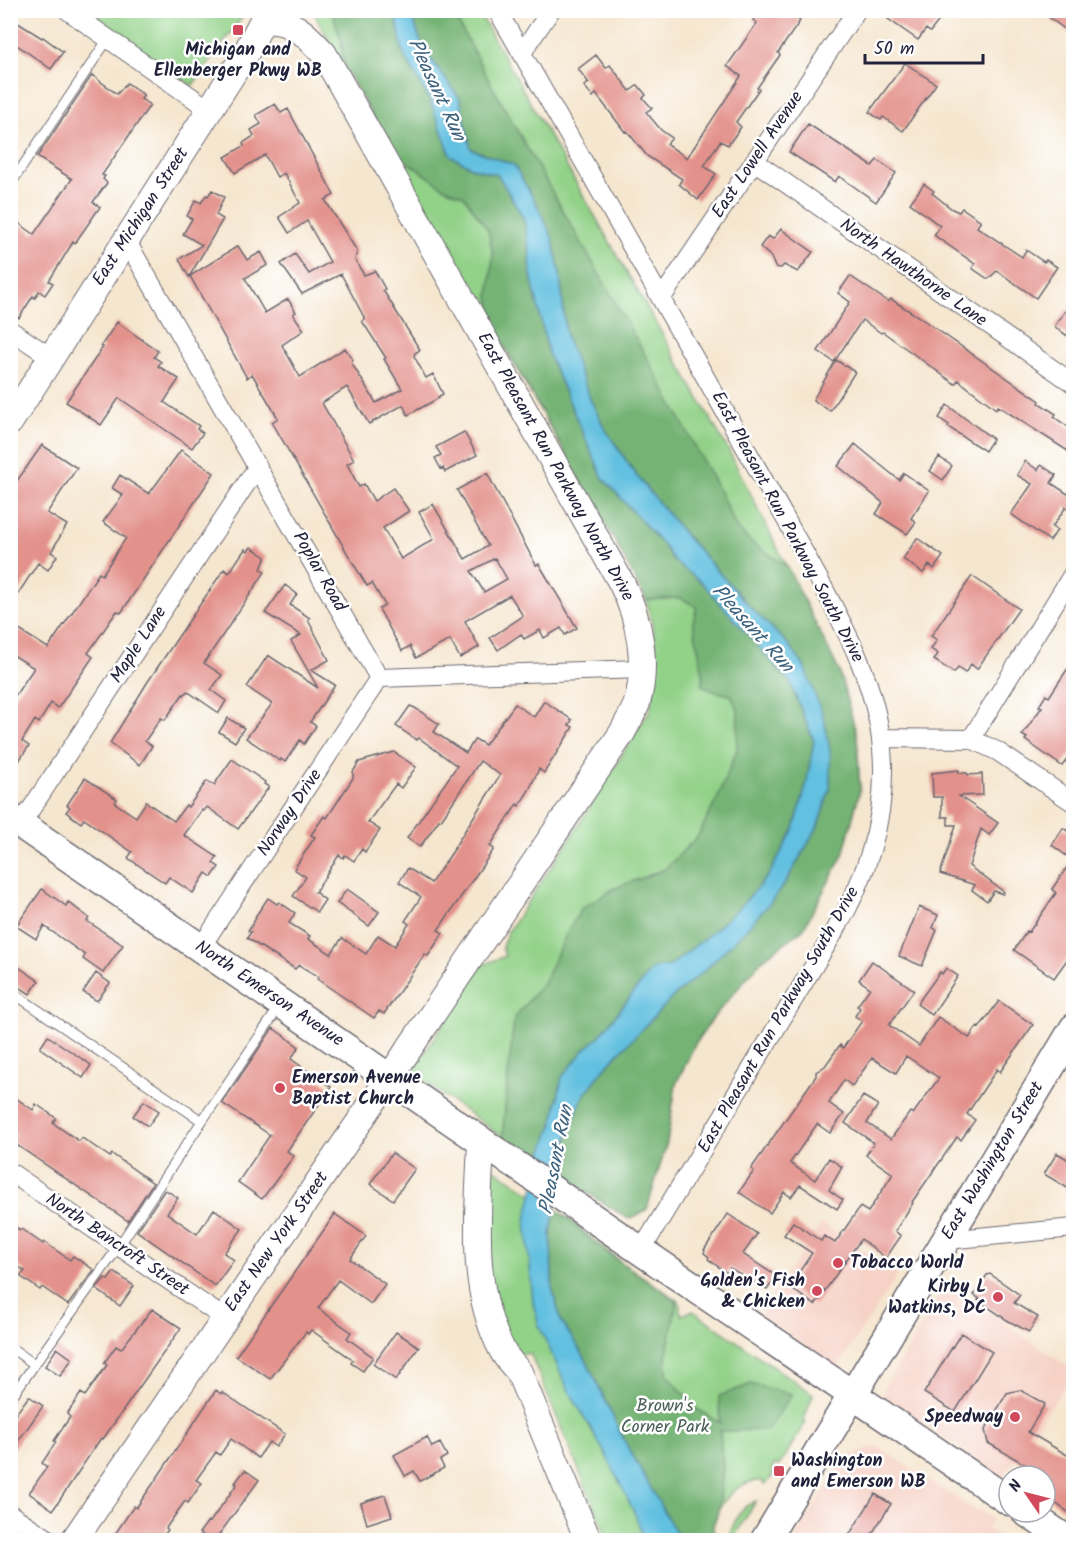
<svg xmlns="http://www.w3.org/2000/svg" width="1084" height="1551" font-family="Kalam,sans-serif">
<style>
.built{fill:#f6d1c5}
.green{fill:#92d188;stroke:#5a7a62;stroke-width:1.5}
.forest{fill:#75b374;stroke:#4c6a58;stroke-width:1.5}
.water{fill:#62c0e0;stroke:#42718e;stroke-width:1.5}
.building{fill:#e3918b;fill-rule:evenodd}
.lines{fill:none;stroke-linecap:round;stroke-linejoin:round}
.lane-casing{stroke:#6c676f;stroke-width:11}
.street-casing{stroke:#6c676f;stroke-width:20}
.secondary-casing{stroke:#6c676f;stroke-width:28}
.primary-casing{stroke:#6c676f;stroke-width:31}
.lane{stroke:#fff;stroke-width:9}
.street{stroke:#fff;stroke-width:18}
.secondary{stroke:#fff;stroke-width:26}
.primary{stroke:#fff;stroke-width:28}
.poi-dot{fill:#d1495b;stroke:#fff;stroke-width:2}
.labels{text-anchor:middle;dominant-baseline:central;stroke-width:5;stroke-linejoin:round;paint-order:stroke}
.poi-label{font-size:18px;font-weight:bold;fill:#22223b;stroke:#fff;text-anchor:start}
.street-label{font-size:18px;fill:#22223b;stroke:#fff}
.park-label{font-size:18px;fill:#495f56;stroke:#fff}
.water-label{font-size:20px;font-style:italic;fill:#3c617d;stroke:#fff}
</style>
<rect width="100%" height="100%" fill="#fff"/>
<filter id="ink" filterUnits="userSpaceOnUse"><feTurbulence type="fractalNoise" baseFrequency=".0167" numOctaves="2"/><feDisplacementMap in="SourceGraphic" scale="12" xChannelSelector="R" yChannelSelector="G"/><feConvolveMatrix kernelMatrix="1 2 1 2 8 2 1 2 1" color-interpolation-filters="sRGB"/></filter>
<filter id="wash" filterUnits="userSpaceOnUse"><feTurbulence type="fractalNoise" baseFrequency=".008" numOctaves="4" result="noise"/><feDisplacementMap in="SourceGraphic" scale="24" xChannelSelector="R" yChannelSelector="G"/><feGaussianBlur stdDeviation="1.35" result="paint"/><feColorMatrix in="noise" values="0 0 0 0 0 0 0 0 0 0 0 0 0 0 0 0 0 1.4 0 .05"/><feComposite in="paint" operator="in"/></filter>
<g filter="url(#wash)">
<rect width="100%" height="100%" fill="#f5e6cf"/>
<path class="built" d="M822,1223L898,1275L837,1368L759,1315Z
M947,1284L1073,1370V1374L1003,1478L884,1396V1388Z
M879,1447L974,1510H980L993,1519L986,1528L1004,1540H793L845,1458L869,1448Z"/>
<path class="green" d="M88,11H247L192,86Z
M314,11H478L730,453L839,671L857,736L860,790L843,855L803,929L762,960L716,1014L695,1044L676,1084L667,1142L647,1209L636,1217L627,1218L528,1155L423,1081L413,1070L482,965L505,956L502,947L507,933L573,834L650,710L656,674L655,645L652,623L646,600L615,541L318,21Z
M493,1168L568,1218L621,1262L679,1301L681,1315L693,1311L813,1394L804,1420L806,1422L779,1466L775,1464L771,1471L774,1474L768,1482L764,1484L762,1481C739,1479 716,1504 713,1526C712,1530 714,1536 715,1540H608L530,1353L510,1357L489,1298V1169Z
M756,1501L732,1540H731L729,1537C734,1521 740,1506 756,1501Z"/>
<path class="forest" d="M332,11H393L398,25L403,53L430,100L451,156L473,168L498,175L524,219L530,253L531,275L549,356L603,478L663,545L674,561L701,581L790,682L814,741L806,786L794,829L768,876L740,907L705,938L670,966L652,969L598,1038L585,1049L562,1077L553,1123L540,1162L503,1138V1127L514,1018L543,983L568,931L581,909L615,888L665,869L698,836L718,797L737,749L738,710L731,695L713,691L702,685L703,674L693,622L697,607L681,598L646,600L615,541L496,331L489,297L493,255L488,230L464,196L445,188L393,152L344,66L341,40Z
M410,11H452L492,86L652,367L722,496L736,527L752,543L787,566L839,671L857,736L860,790L843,855L803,929L762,960L716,1014L695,1044L676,1084L667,1142L647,1209L634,1217L627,1218L559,1174L570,1128L583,1096L609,1063L676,994L706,969L770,903L785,883L817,828L830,789L804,666L789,645L753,610L685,535L636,475L605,429L591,401L566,337L560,274L552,237L537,205L514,165L471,149L460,99L423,48Z
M555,1209L568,1218L595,1244L677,1301L666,1358L667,1374L697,1409L720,1423L719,1396L751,1384L792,1394L768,1430L720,1431L723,1468L719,1509L713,1526L715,1540H680L625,1442L585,1358L561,1321L552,1288L551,1232Z"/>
<path class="water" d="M393,11H410L423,48L460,99L471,149L514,165L537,205L552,237L560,274L566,337L591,401L605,429L636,475L685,535L753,610L789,645L804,666L824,719L830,751V789L817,828L785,883L770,903L745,930L706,969L676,994L609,1063L583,1096L570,1128L561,1168L551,1232L552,1288L561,1321L585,1358L625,1442L680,1540H644L635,1514L605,1453L568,1389L539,1326L533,1303L526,1220L542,1153L553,1123L562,1077L585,1049L598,1038L652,969L670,966L705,938L740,907L768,876L794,829L806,786L814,741L790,682L701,582L674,561L663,545L603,478L549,356L531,275L530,253L524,219L498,175L473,168L451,156L430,100L403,53L398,25Z"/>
<g id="blocks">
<path class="building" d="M759,10H789L797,16L796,18L800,21L778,53L780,55L757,88L759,89L736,122L741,127L728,145L720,141L704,166L716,174L698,200L679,184L682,179L647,156L627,131L625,132L596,94L593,97L584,86L589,83L578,69L596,55L606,68L610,65L630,91L638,85L646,95L643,98L652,108L646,112L661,130L672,138L667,144L687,158L741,76L727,66L757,23L753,20Z
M894,10H922L938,22L930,32L926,29L918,40L888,19Z
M1039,10H1068L1074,15V36Z
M10,18L42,38L43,37L63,52L51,69L10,40Z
M905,63L936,84L903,131L883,117L881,120L869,112Z
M92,75L117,94L127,83L144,95L141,99L150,105L102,175L105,176L103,179L107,183L93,202L100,207L75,243L73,242L49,281L53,283L45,295L39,291L35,298L33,296L19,318L10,313V217L34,234L72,179L37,157Z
M275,104L281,113L288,109L334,195L325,200L357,251L355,260L364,275L375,271L385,289L383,290L420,350L415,353L414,356L426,378L433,374L443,394L438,397L439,398L408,415L403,405L369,424L347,387L322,403L354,460L347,464L359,487L364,484L374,501L393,488L409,511L383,528L401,559L434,539L419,512L433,504L465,559L488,546L457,490L487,473L536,565L539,564L577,628L565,635L561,628L544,638L540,630L524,639L521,634L498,650L490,638L523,616L510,595L465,621L479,647L460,658L450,640L416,658L410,646L402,651L379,609L385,605L372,583L367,586L353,563L272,422L278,418L252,374L247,378L190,276L238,246L247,260L261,252L268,265L245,278L265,313L288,299L296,312L293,314L304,330L282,345L300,377L345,348L353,360L351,362L376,403L402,389L384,359L386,358L362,321L365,319L341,274L302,294L281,264L295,254L309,274L330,262L307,221L289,233L279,217L300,203L284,173L277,177L265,155L235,173L225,157L244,146L243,143L254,136L251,130L261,124L256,115ZM495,558L507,579L484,592L471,571Z
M808,124L872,166L877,160L896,173L876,202L839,176L835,182L789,152Z
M924,184L934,191L932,193L952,209L959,212L962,208L981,221L977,227L1022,257L1026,250L1044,262L1046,260L1057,267L1036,298L997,271L988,279L972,268L975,264L934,235L940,226L910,203Z
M212,190L224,197L216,215L223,219L189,277L179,259L202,245L183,234L192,219L187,216L196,200L201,203L206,195L208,196Z
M781,229L813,252L798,272L784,265L781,268L775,267L771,257L760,247L768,236L773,239Z
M850,276L887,301L888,302L891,299L919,317L1040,401L1039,403L1056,414L1054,417L1074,431V455L998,406L996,409L958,380L955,384L883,332L881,333L862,320L834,362L818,351L850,302L838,293Z
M1066,310L1074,315V340L1054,327Z
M117,322L158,351L154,357L161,362L158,366L179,379L164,402L199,426L197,429L203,433L192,448L119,398L101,425L66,402L103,347L101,346Z
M836,360L855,372L830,411L813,400Z
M947,405L993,439L985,451L948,427L949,425L939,418Z
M464,432L477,455L445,472L443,468L441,469L435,458L441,455L436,447Z
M855,444L899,480L904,473L929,491L911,518L916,522L907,534L876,514L883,503L838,466Z
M42,445L77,468L47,513L67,525L51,552L57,556L48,570L38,563L18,594L10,589V491Z
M181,450L214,473L121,613L117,611L88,653L93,657L58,708L51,703L39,723L35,720L22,741L29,746L10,774V703L34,668L10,653V624L48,648L99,573L102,575L126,538L103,522L123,495L112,488L120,475L149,494Z
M939,457L952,466L943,480L930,471Z
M1025,461L1038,470L1041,465L1056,475L1051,483L1074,498V513L1066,507L1052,527L1057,530L1050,541L1011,514L1032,484L1017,475Z
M917,538L943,556L934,569L929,565L923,573L903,559Z
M251,547L266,557L261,569L265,572L204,663L222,675L211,690L226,701L219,713L187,691L184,695L183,694L165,720L161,718L145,741L152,746L140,765L110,743L147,683L224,569L229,573L245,549L248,551Z
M972,576L1019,609L977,669L971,664L965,673L958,668L954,673L934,660L938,654L931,649L937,640L931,636Z
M285,585L297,594L290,605L310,618L308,620L329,660L311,670L335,685L310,722L316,726L304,744L300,740L285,762L281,759L280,761L246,738L272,704L247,687L268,655L318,688L291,641L301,635L265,613Z
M1074,659V750L1062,766L1025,740L1027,738L1022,735L1042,707L1039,706L1046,695L1049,697Z
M544,701L572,720L569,725L573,727L544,773L539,769L529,790L519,806L517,804L490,846L494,849L438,930L443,933L428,956L425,954L384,1014L379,1011L374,1018L317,979L319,977L299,965L295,969L247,938L251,932L248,931L256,918L255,917L268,898L277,904L279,902L295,913L289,923L310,936L308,939L331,954L342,938L366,954L378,935L395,946L409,924L405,921L421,897L399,882L408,868L431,883L455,848H454L500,775L480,761L441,820H439L420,847L407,838L457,766L419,738L417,740L396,726L410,706L415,708L439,724L434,732L466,753L475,739L485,745L515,704L534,717Z
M228,718L244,728L235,742L219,732Z
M394,752L416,767L401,788L396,784L368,822L380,830L365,852L362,849L354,861L345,855L343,858L339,855L315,892L325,900L317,912L293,896L306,877L294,869L315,837L311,835L324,816L327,818L353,778V772L359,762Z
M232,759L265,782L264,784L269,787L238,829L207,807L204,811L202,810L184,835L217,857L213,863L219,867L212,877L206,873L193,893L169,877L165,883L128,858L132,852L84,819L81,823L66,812L70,807L67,805L85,778L117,799L115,803L136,817L146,802L174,821L186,805L188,807L207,781L214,785Z
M959,770V773H967L968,775L982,774L983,795L959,796L998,823L989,835L981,829L969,866L1004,892L1003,894L994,891L987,901L972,890L975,885L940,874L956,825H948V817H942V797H933L932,773Z
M1063,828L1074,835V950L1054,978L1014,950L1027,931L1029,932L1056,893L1052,889L1072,860L1052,845Z
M42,889L66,906L68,902L89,918L87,921L123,945L103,973L83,959L85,955L44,926L36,939L16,926Z
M347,889L379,912L369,926L337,903Z
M919,907L938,915L933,928L937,930L922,966L899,956Z
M10,961L39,981L30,994L10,981Z
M872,961L914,990L889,1025L919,1046L938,1017L969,1038L977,1027L979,1028L999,1001L1033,1025L1000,1072L997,1069L967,1114L975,1120L961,1140L957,1137L912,1202L913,1203L895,1231L901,1236L886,1258L861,1239L815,1305L789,1287L812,1253L784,1235L793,1222L821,1241L824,1236L835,1243L860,1207L868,1212L893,1174L866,1155L874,1143L845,1123L863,1096L878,1105L867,1123L891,1139L910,1112L913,1114L939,1078L906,1056L896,1073L872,1058L852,1086L844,1080L829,1103L844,1114L830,1133L817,1124L790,1163L815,1180L829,1158L842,1167L829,1190L843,1200L837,1209L800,1185L791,1197L784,1192L770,1213L739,1192L754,1171L751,1169L816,1076V1072L825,1066L840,1045L843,1048L862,1021L855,1016L860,1008L857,1006L870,988L859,980Z
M946,968L958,976L932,1015L917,1004L940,972L942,974Z
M96,973L110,983L97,1001L83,992Z
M273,1028L299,1047L291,1059L331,1087L287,1151L294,1156L262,1199L238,1182L270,1135L222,1103Z
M48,1036L91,1065L83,1078L40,1048Z
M10,1094L33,1110L36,1104L56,1118L53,1123L79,1141L82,1138L110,1157L112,1154L153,1183L128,1221L11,1141L16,1134L10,1131Z
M144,1101L159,1111L148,1126L133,1116Z
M392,1153L415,1169L393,1200L370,1184Z
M1057,1153L1074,1163V1192L1044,1174Z
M166,1190L178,1198L167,1213L197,1234L214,1209L242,1229L224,1253L234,1260L215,1286L137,1231L164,1191Z
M335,1214L366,1236L350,1259L385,1284L371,1304L338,1280L318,1308L351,1332L347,1338L373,1357L363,1371L351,1363L353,1360L311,1330L308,1334L306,1332L270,1379L236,1356Z
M728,1214L757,1234L743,1254L776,1276L767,1290L730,1268L727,1273L708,1259L709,1257L704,1253L705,1251L704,1250Z
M10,1224L20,1230L21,1229L43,1244L44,1242L70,1260L73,1256L94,1270L68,1305L42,1287L40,1290L20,1276L25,1271L10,1261Z
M114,1272L134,1286L120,1306L96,1289L105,1278L108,1280Z
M990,1274L1020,1295L1014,1303L1038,1317L1029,1332L1007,1320L978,1300L980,1299L974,1295L987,1275Z
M152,1309L181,1328L103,1439L101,1438L53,1510L29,1493L47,1467L42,1463L56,1442L54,1441L70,1417L67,1414L81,1393L85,1396L107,1365L104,1363L116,1346L121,1349Z
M396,1332L419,1347L396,1380L373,1364Z
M961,1333L992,1352L955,1412L924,1393Z
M57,1348L72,1359L60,1376L45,1366Z
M216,1390L221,1394L222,1392L285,1434L276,1447L269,1442L258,1458L231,1439L220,1455L216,1452L196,1480L202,1483L188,1503L185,1501L166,1528L168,1530L160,1540H111L134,1506L136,1508L155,1481Z
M1020,1390L1045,1404L1028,1432L1074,1459V1516L1045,1496V1476H1022L1028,1466L988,1443L985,1430L1007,1393Z
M29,1396L43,1406L10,1453V1422Z
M427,1437L432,1447L440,1443L447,1456L440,1460L444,1468L420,1481L414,1471L405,1476L394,1455Z
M245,1470L259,1480L215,1540H210L199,1533L208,1521L210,1522L237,1484L235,1483Z
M875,1494L891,1504L868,1540H846Z
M385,1495L392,1516L367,1524L361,1503Z"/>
</g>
</g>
<g filter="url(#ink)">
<use href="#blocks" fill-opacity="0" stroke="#6c676f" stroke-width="1.5"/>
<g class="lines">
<g class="lane-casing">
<path id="lane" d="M10,185L108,39
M10,991L202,1121L119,1246L10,1399
M202,1121L280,1006
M10,1347L34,1364"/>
</g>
<g class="street-casing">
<path id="street" d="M67,10L210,110
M497,10C574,143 648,277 724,410C753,461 782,512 810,563C842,622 876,680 882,749C888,814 868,875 835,931L641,1251
M522,53L551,10
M754,161L1074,384
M126,240L379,678
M661,299L857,10
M10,330L52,358
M379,678L641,669
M881,738L971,739L997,751L1074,803
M971,739L1074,572
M21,824L258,466
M201,947L379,678
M10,1172L224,1318
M946,1240L1074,1228
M10,1514L50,1540"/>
</g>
<g class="secondary-casing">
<path id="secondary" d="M10,422L246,53L268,10
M481,1140C479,1210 468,1285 502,1350C506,1358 513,1365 519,1372L588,1540
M74,1540L390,1077L622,733C627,723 633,714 637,703C648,664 640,620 622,584L324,54C305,33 294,21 265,20"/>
</g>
<g class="primary-casing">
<path id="primary" d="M10,817L641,1251L1009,1501
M1026,1512L1067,1540
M765,1540L1074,1028"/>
</g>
<use href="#lane" class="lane"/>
<use href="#street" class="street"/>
<use href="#secondary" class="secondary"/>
<use href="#primary" class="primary"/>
</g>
</g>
<g class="poi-dot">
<rect x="232" y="24" width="12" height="12" rx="3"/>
<circle cx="280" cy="1088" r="6"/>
<circle cx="838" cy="1263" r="6"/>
<circle cx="817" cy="1291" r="6"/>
<circle cx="998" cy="1297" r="6"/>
<circle cx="1015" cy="1417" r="6"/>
<rect x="773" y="1465" width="12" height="12" rx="3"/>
</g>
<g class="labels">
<g class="poi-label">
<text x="238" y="50" text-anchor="middle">Michigan and<tspan x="238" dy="21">Ellenberger Pkwy WB</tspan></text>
<text x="292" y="1078">Emerson Avenue<tspan x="292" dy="21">Baptist Church</tspan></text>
<text x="850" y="1263">Tobacco World</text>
<text x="805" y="1281" text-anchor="end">Golden's Fish<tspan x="805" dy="21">&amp; Chicken</tspan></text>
<text x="986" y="1287" text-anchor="end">Kirby L<tspan x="986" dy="21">Watkins, DC</tspan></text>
<text x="1003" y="1417" text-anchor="end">Speedway</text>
<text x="791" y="1461">Washington<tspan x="791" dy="21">and Emerson WB</tspan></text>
</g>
<g class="street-label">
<text transform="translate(758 155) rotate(-56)">East Lowell Avenue</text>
<text transform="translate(141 217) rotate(-57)">East Michigan Street</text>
<text transform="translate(913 273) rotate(35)">North Hawthorne Lane</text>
<text transform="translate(555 467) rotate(61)">East Pleasant Run Parkway North Drive</text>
<text transform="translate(787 527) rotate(62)">East Pleasant Run Parkway South Drive</text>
<text transform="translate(319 572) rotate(60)">Poplar Road</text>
<text transform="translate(139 645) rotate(-57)">Maple Lane</text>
<text transform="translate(290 813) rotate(-56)">Norway Drive</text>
<text transform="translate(269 994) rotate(34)">North Emerson Avenue</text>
<text transform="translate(779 1020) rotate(-60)">East Pleasant Run Parkway South Drive</text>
<text transform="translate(993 1161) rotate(-59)">East Washington Street</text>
<text transform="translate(277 1242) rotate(-55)">East New York Street</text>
<text transform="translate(117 1245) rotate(34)">North Bancroft Street</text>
</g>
<g class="park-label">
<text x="665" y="1406">Brown's<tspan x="665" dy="21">Corner Park</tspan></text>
</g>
<g class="water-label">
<text transform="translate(436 90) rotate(65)">Pleasant Run</text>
<text transform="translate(752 629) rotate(48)">Pleasant Run</text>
<text transform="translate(557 1160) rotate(-79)">Pleasant Run</text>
</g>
</g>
<rect width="1084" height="1551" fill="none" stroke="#fff" stroke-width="36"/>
<g transform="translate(1027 1494) rotate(305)"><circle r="28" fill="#ffffff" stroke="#a7a7b1" stroke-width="1.5"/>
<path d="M0-4.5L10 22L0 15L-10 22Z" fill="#d1495b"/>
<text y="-9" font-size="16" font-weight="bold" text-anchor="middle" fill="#22223b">N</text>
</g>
<path d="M865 54v9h118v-9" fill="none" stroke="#22223b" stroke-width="3"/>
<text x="874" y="54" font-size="18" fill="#22223b" stroke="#ffffff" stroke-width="4.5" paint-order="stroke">50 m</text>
</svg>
